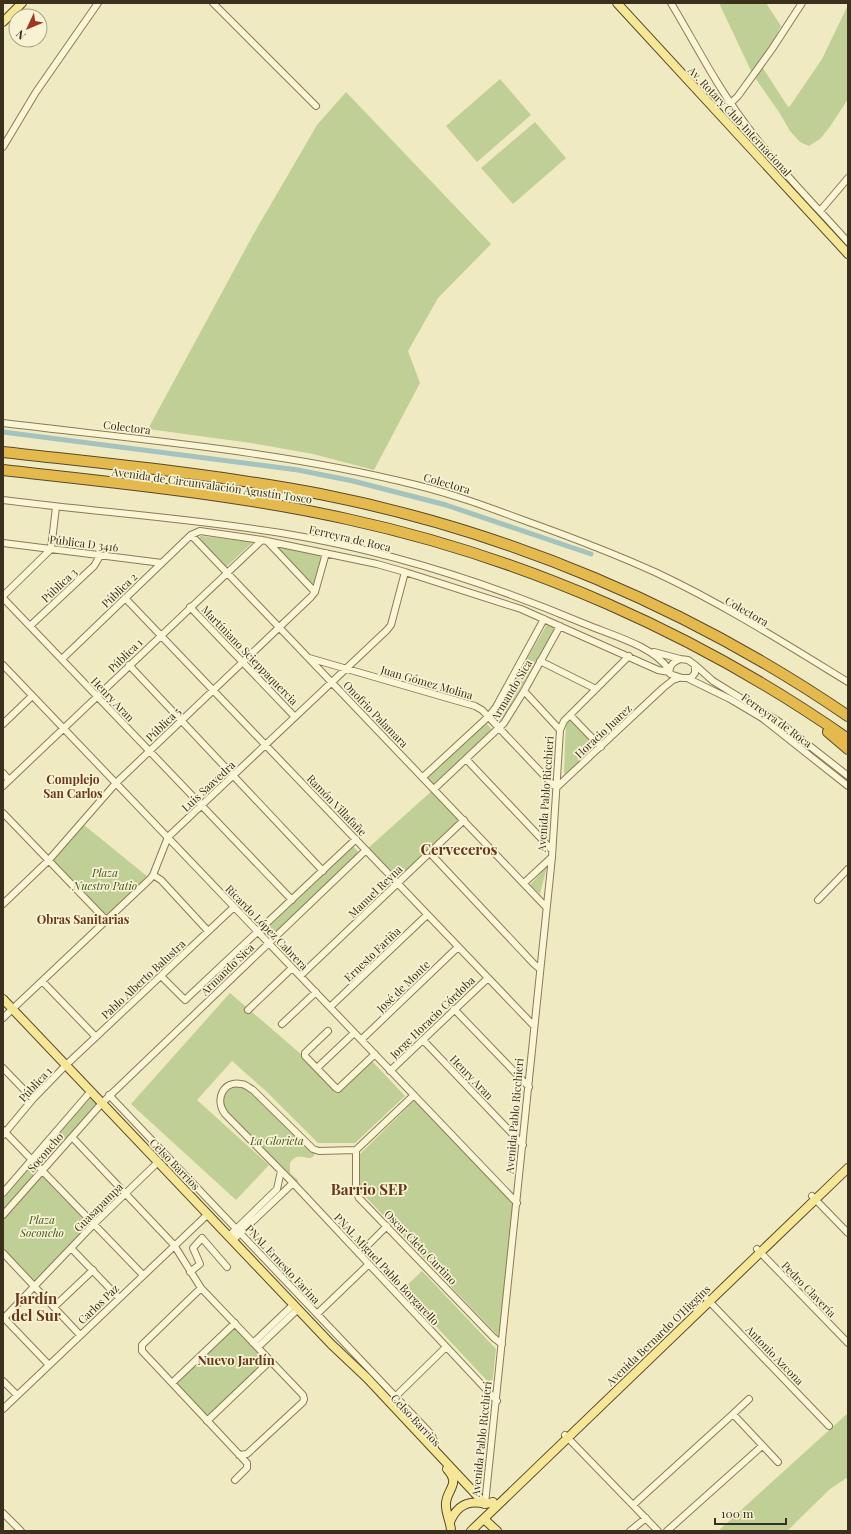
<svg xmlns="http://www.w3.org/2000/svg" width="851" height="1534" font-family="'Playfair Display',serif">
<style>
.green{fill:#bfcf95}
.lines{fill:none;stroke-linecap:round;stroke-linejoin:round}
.canal{stroke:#a4c2be;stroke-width:5}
.minor-casing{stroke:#8b7b58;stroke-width:8}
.major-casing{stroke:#58482c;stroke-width:10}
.highway-casing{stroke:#58482c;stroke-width:12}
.minor{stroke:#faf5d5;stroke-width:6}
.major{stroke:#f5e797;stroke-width:8}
.highway{stroke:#e4ba4e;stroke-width:10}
.labels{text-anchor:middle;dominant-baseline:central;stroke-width:3.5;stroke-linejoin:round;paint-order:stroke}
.street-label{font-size:11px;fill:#3a301d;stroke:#f7f2d2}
.park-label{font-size:11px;font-style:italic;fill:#415722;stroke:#f7f2d2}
.neighbourhood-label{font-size:12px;font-weight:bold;fill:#69371a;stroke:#f7f2d2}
.quarter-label{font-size:13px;font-weight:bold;fill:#69371a;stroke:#f7f2d2}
.district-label{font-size:15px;font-weight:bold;fill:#69371a;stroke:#f7f2d2}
</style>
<rect width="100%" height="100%" fill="#f0eac2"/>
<path class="green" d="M719,3H766L781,26L761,65L788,107L790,106L822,59L848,5V99L829,128L820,139L809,146L800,142L790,131L779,112L753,75Z
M500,79L531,115L477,162L446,126Z
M346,92L491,244L438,298L408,351L420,383L374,470L313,454L251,443L148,429L253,235L317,125Z
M535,122L566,158L513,204L481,168Z
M200,536H202L253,542L226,567L199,539Z
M276,546L321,556L316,582L312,584Z
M549,621L557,624L528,676L499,724L493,717Z
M569,720L571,721L595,745L594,748L568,774H565L564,772L566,723Z
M486,723L493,731L432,785L425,778Z
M434,789L464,820L398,883L366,850Z
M84,825L148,877L105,917L52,862Z
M352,845L359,853L270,939L263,932Z
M547,866L540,894L530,885Z
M230,993L302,1055L336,1091L370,1059L405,1096L355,1143H318L267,1092L232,1061L197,1100L269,1165L236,1200L131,1104Z
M241,1083L316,1151C311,1168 300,1147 290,1163V1173L298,1180V1188L225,1114L221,1094L224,1090Z
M90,1092L99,1101L40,1168L32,1161Z
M417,1098L517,1203L502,1340L360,1191V1154Z
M30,1162L38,1171L3,1211V1196Z
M42,1170L94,1224L35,1286L3,1253V1215Z
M422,1271L496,1349L492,1386L402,1290Z
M235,1323L270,1361L207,1421L172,1383Z
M848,1413V1477L830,1489L787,1531H718Z"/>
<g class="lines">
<path class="canal" d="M3,432L298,470L353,481L446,505L591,554"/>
<g class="minor-casing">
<path id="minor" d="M213,3L316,106
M671,3C695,43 716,85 744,122C775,165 813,203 848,242
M731,103L738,96L772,49L802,3
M3,147L36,92L98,3
M820,211L848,178
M3,423C141,440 281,451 416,485C453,494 488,507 523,520C568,536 613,553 657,573C723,604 786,644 848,682
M3,500C95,512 189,518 281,533C385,550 488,583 585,624C611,635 654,646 669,670
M191,535L546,907
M267,541L315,592
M3,543L162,563
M3,596L51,549L56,507
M3,598L292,900
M125,598L534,1026
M190,607L295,717
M30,626L94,566L100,556
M654,652L680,659
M309,658L475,706L482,710L553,785L557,787
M62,659L191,535L200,531L262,540L377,564L405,572L521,609L658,670L669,672
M680,659L688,660L695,665V673L691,678H682L670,674C668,666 673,662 680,659Z
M540,661L596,689
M3,665L517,1203
M129,665L323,871
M695,665L713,681L778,721L848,776
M689,679L730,699L762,718L848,786
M524,691L560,730
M570,715L601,747
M3,724L32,696
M466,759L552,850
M3,773L9,780
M423,777L488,717L496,707L544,619
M3,786L262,540
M557,787L663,688L673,680L679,678
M434,789L504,723L524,691L560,626
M3,813L106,920
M430,853L534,964L540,969
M153,875L161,880L208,931
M524,883L552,857
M818,900L848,869
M3,904L48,861L116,783L311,597L315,592L326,553
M161,976L185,1000L356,839
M300,976L464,820
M42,981L96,1037
M330,1007L427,915
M454,1009L529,1087
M248,1010L292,968
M3,1018L150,879L153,875L168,837L387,630L391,625L405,572
M282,1024L316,992
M328,1031L305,1053V1056L336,1088L338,1089L375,1054
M361,1040L458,947
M423,1040L523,1145
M3,1068L33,1099
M317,1068L354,1033
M390,1071L488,978
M109,1095L431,1434L435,1443L434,1450
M414,1095L356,1150L319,1151L313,1149L253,1090C249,1088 246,1084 241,1084C224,1080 214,1099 225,1114L293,1183L497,1401
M3,1130L143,1275
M3,1135L33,1099L66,1065L234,907
M72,1137L174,1245L201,1288L303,1395L304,1399L303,1402L247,1454L239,1455
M356,1150V1191L359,1198L494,1338L502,1344
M3,1193L91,1091
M812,1196L848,1233
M3,1215L102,1103L366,850
M229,1236L277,1189L281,1171
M233,1240L293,1183
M71,1248L119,1298
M757,1249L848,1343
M3,1253L80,1335
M359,1254L387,1226
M190,1272L200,1264L193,1248L202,1238L227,1267
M201,1288L142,1345V1351L247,1463V1468L235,1480
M706,1298L829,1426
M54,1307L93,1270
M317,1314L369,1264
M3,1317L49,1365
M3,1319L94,1224L158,1162
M253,1343L294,1304
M258,1347L298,1309
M3,1381L17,1395
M172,1383L235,1323
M395,1397L446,1347
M3,1409L208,1214
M733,1414L749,1399
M207,1421L270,1361
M565,1435L658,1531
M485,1504L552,857L560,730L564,721L629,656
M633,1505L733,1414L778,1462
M3,1513L21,1531
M630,1531L646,1518
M667,1531L762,1446"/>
</g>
<g class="major-casing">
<path id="major" d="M617,3L848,254
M3,22L22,3
M3,999L331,1344L367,1378L485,1504
M447,1469C461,1484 447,1489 446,1503C445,1513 451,1522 451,1531
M485,1504L493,1502
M484,1519L497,1531
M450,1522C456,1507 468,1499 485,1504
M471,1531L848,1168"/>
</g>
<g class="highway-casing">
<path id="highway" d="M3,452C109,464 215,474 320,494C508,531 690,608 848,716
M3,470C118,483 234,494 347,519C526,558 698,634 848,739
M828,732L848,749"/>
</g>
<use href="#minor" class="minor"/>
<use href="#major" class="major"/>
<use href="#highway" class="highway"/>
</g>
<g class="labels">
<g class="street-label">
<text transform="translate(740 121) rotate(47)">Av. Rotary Club Internacional</text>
<text transform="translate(127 427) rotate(7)">Colectora</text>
<text transform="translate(447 483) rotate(16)">Colectora</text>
<text transform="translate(212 485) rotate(8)">Avenida de Circunvalación Agustín Tosco</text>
<text transform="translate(350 538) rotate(13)">Ferreyra de Roca</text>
<text transform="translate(84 543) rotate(7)">Pública D 3416</text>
<text transform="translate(59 585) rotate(-43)">Pública 3</text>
<text transform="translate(119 590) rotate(-44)">Pública 2</text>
<text transform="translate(747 611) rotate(30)">Colectora</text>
<text transform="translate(125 655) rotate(-44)">Pública 1</text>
<text transform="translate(250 655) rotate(46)">Martíniano Scieppaquercia</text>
<text transform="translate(427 682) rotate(16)">Juan Gómez Molina</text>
<text transform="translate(511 690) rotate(-59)">Armando Sica</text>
<text transform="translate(113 699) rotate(46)">Henry Aran</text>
<text transform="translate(376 714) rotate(46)">Onofrio Palamara</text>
<text transform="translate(777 720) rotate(36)">Ferreyra de Roca</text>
<text transform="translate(163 724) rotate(-44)">Pública 5</text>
<text transform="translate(603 731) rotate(-43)">Horacio Juarez</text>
<text transform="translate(208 786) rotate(-43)">Luis Saavedra</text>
<text transform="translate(545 794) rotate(-86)">Avenida Pablo Ricchieri</text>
<text transform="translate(337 805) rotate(46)">Ramón Villafañe</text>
<text transform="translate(375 891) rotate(-44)">Manuel Reyna</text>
<text transform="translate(267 927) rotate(46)">Ricardo López Cabrera</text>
<text transform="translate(372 954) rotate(-44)">Ernesto Fariña</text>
<text transform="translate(227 969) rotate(-44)">Armando Sica</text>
<text transform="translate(143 979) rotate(-43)">Pablo Alberto Balustra</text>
<text transform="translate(403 986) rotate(-44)">José de Monte</text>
<text transform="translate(432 1017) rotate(-44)">Jorge Horacio Córdoba</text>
<text transform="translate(472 1077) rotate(46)">Henry Aran</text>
<text transform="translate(35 1084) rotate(-47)">Pública 1</text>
<text transform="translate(514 1116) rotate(-85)">Avenida Pablo Ricchieri</text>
<text transform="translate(45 1152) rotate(-49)">Soconcho</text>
<text transform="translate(175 1164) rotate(46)">Celso Barrios</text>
<text transform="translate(98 1207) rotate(-45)">Guasapampa</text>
<text transform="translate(421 1247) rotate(46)">Oscar Cleto Curtino</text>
<text transform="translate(283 1264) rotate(47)">PNAL Ernesto Farina</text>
<text transform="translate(387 1269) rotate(47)">PNAL Miguel Pablo Borgarello</text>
<text transform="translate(809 1289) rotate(46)">Pedro Clavería</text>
<text transform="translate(98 1304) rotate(-44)">Carlos Paz</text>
<text transform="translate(658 1335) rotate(-44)">Avenida Bernardo O'Higgins</text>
<text transform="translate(775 1355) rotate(46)">Antonio Azcona</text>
<text transform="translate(416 1420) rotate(47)">Celso Barrios</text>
<text transform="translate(481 1439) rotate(-84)">Avenida Pablo Ricchieri</text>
</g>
<g class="park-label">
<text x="105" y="872">Plaza<tspan x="105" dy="13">Nuestro Patio</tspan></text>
<text x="277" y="1140">La Glorieta</text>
<text x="42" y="1219">Plaza<tspan x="42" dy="13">Soconcho</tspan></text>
</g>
<g class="neighbourhood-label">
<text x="73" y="779">Complejo<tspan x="73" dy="14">San Carlos</tspan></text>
<text x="83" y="919">Obras Sanitarias</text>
</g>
<g class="quarter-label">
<text x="236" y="1359">Nuevo Jardín</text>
</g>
<g class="district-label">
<text x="459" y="849">Cerveceros</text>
<text x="369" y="1189">Barrio SEP</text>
<text x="36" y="1298">Jardín<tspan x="36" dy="17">del Sur</tspan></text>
</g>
</g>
<rect width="851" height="1534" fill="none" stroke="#3a301d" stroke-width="8"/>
<g transform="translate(28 28) rotate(226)"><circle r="19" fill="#f7f2d2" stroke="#aba48a"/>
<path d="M0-3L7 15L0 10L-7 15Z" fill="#9d3825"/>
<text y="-6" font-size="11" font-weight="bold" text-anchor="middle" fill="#3a301d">N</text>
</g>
<path d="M715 1518v6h71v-6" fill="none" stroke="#3a301d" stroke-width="2"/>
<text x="721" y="1518" font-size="12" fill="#3a301d" stroke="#f7f2d2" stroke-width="3" paint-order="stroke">100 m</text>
</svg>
